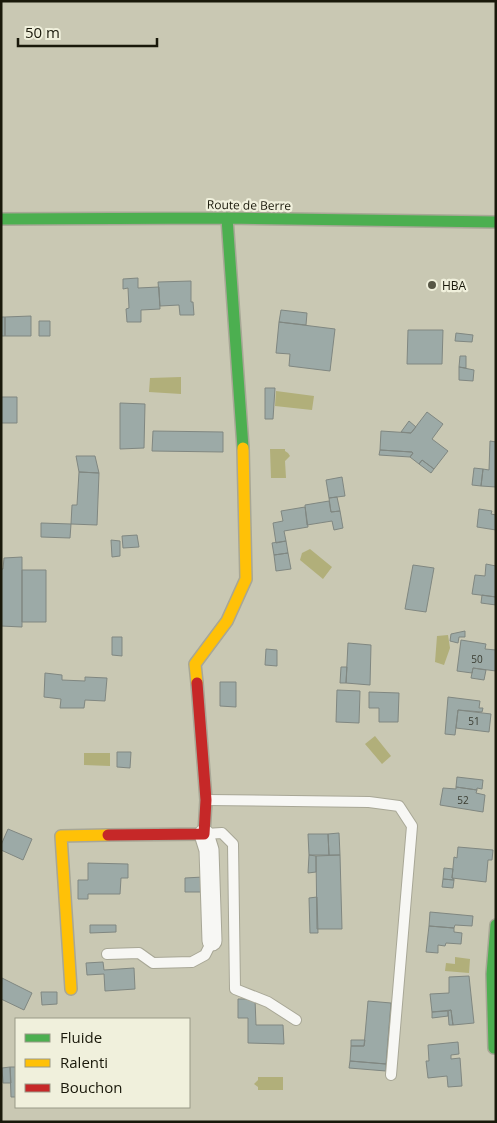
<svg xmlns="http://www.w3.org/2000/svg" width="497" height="1123" font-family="'Open Sans',sans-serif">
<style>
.water{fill:#b1af7a}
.building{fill:#9caaa7;stroke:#808781}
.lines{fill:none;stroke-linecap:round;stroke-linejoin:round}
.lane-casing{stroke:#a8a796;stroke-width:12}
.street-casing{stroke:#a8a796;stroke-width:21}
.fast-casing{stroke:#a8a796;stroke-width:14}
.slow-casing{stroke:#a8a796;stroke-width:14}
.jam-casing{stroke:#a8a796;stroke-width:14}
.lane{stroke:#f7f7f4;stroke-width:10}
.street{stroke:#f7f7f4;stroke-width:19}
.fast{stroke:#4caf50;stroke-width:11}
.slow{stroke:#ffc107;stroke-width:11}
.jam{stroke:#c62828;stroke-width:11}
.poi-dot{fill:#575645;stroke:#f0f0dc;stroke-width:2}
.labels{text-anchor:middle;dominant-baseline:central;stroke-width:4.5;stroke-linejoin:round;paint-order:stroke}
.number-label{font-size:10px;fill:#3a3c31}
.street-label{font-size:12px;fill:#19180a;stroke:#f0f0dc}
.poi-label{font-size:12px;fill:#19180a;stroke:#f0f0dc;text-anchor:start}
</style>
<rect width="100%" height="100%" fill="#c9c8b3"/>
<path class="water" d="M181,377V394L149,392L150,378Z
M276,391L314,396L312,410L275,406Z
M270,449H285V451L288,453L290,456L285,461L286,478H271Z
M310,549L332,567L323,579L300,560L302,553Z
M448,635L450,648L444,665L435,662L437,636Z
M375,736L391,756L382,764L365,744Z
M84,753H110V766L84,765Z
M455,957L470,959L469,973L445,971L446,963L455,964Z
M258,1077H283V1090H258V1087L254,1084L258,1080Z"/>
<path class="building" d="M138,278V288L159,287L160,309L141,310V322H127L126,309L129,308L128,288L123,289V279Z
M191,281V302H193L194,315H180L179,305L160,306L158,282Z
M281,310L307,313L306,325L279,322Z
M31,316V336H5V317Z
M1,317H5V336H1Z
M39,321H50V336H39Z
M279,322L335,329L330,371L289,366L290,354L276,353Z
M408,330H443L442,364H407Z
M456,333L473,335L472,342L455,341Z
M460,356H466V368L459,367Z
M459,367L474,370L473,381L459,380Z
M265,388H275L273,419H265Z
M1,397H17V423H1Z
M120,403L145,404L144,448L120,449Z
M427,412L443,424L432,439L448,451L434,469L422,460L419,464L410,457L413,453L412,452L380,450L381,431L411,433Z
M409,421L416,427L411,433L401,432Z
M153,431L223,432V452L152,451Z
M490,441L496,442V487L481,486L483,469L489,470Z
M380,450L412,452L413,453L410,457L379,455Z
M76,456H95L99,473L79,472Z
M422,460L434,469L431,473L419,464Z
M474,468L483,469L481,486L472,485Z
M79,472L99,473L97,525L71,524L72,505H77Z
M342,477L345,496L329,498L326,480Z
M337,497L340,511L331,512L329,498Z
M329,501L331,512L340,511L343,528L334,530L332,521L307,525L305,505Z
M305,507L308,527L284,531L286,541L276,543L273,523L283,521L281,511Z
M479,509L492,511L491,514L496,515V530L477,527Z
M41,523L71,524L70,538L41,537Z
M137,535L139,547L123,548L122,536Z
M111,540L120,541V556L112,557Z
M286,541L288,553L274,555L272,543Z
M288,553L291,569L276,571L274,555Z
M22,557V627L1,626V569H3L4,558Z
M486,564L496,566V597L472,594L475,575L485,576Z
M413,565L434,568L426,612L405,609Z
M22,570H46V622H22Z
M482,595L496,597V605L481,603Z
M465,631V637H459L458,643L450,641L451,634Z
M112,637H122V656L112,655Z
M461,640L486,644L485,649L496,650V671L473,668L472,673L457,671Z
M348,643L371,645L370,685L346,683Z
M266,649L277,650V666L265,665Z
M341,667H347L346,683H340Z
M473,668L486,670L484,680L471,678Z
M45,673L62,675V680L85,681V677L107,678L105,701L85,700L84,708H60L61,699L44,697Z
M220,682H236V707L220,706Z
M337,690L360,691L359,723L336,722Z
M369,692L399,693L398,722H379V708H369Z
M448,697L480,701L479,708H483L482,712L458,710L455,735L445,734Z
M458,710L491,714L489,732L456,728Z
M117,752H131L130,768L117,767Z
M457,777L483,780L482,789L477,788V790L456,787Z
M456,787L477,790L476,793L485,795L483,812L440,805L443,788L456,789Z
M8,829L32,839L23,860L1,850V845Z
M339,833L340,855H329L328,834Z
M308,834H328L329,855H309Z
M458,847L493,850L492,860H488L486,882L452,878L454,857L457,858Z
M309,855L316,856V872L308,873Z
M340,855L342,929H317L316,856Z
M88,863L128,864V878H121L120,894H88V899H78V880H88Z
M444,868L453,869L452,878L454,879V880L443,879Z
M203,877V892H185V878Z
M443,879L454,880L453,888L442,887Z
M317,897L318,933H310L309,898Z
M430,912L473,916L472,926L455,925L454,928L429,926Z
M90,925H116V932L90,933Z
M429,926L454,928V932L462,933L461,944L446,943L445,946L438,945V953L426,952Z
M103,962L104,970L134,968L135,989L105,991L104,974L87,975L86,963Z
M469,976L474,1023L453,1025L451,1010L432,1012L430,994L449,993V977Z
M2,978L32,993L24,1010L1,999Z
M41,992H57V1004L42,1005Z
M238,999H255L256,1025H283L284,1044L248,1043V1018H238Z
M368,1001L391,1003L386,1064L350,1061L351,1046H364Z
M451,1010L453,1025H449L448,1011Z
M448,1011V1016L432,1018V1012Z
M351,1040H365L364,1046H351Z
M458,1042L459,1054L451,1055V1059L460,1058L462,1086L448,1087L447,1076L428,1078L426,1061H429L428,1045Z
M350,1061L386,1064V1071L349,1068Z
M10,1067H16V1097H11Z
M10,1067L11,1083H3L2,1068Z"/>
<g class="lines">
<g class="lane-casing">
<path id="lane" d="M207,800L369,802L399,806L412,826L391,1075
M205,834L222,833L233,844L235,989L268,1002L296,1020
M107,954L139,953L153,963L192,962L205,955L212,941"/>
</g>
<g class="street-casing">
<path id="street" d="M204,834L209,850L212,941"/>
</g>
<g class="fast-casing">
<path id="fast" d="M227,218L243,448
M1,219L227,218L496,222
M496,925L492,974L494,1048H496"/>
</g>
<g class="slow-casing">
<path id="slow" d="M197,683L195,664L227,621L246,579L243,448
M71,989L61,836L108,835"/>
</g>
<g class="jam-casing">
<path id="jam" d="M108,835L204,834L206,800L197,683"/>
</g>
<use href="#lane" class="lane"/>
<use href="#street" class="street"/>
<use href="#fast" class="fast"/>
<use href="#slow" class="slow"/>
<use href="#jam" class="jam"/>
</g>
<circle class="poi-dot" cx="432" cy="285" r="5"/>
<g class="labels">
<g class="number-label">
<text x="477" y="659">50</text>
<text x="474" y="721">51</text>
<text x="463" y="800">52</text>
</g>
<g class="street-label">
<text transform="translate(249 205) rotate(1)">Route de Berre</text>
</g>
<g class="poi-label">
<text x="442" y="285">HBA</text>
</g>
</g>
<rect width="497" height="1123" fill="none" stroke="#19180a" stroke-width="5"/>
<rect x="15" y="1018" width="175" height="90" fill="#f0f0dc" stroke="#9a9a88"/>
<rect x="25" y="1034" width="25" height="8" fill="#4caf50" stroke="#9a9a88"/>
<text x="60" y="1043" font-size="15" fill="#19180a">Fluide</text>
<rect x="25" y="1059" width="25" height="8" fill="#ffc107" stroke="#9a9a88"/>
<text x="60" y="1068" font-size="15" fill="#19180a">Ralenti</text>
<rect x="25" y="1084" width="25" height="8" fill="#c62828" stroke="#9a9a88"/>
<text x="60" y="1093" font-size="15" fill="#19180a">Bouchon</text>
<path d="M18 38v8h139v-8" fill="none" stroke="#19180a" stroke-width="2.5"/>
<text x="25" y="38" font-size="15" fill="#19180a" stroke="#f0f0dc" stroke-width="4" paint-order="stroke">50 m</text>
</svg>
